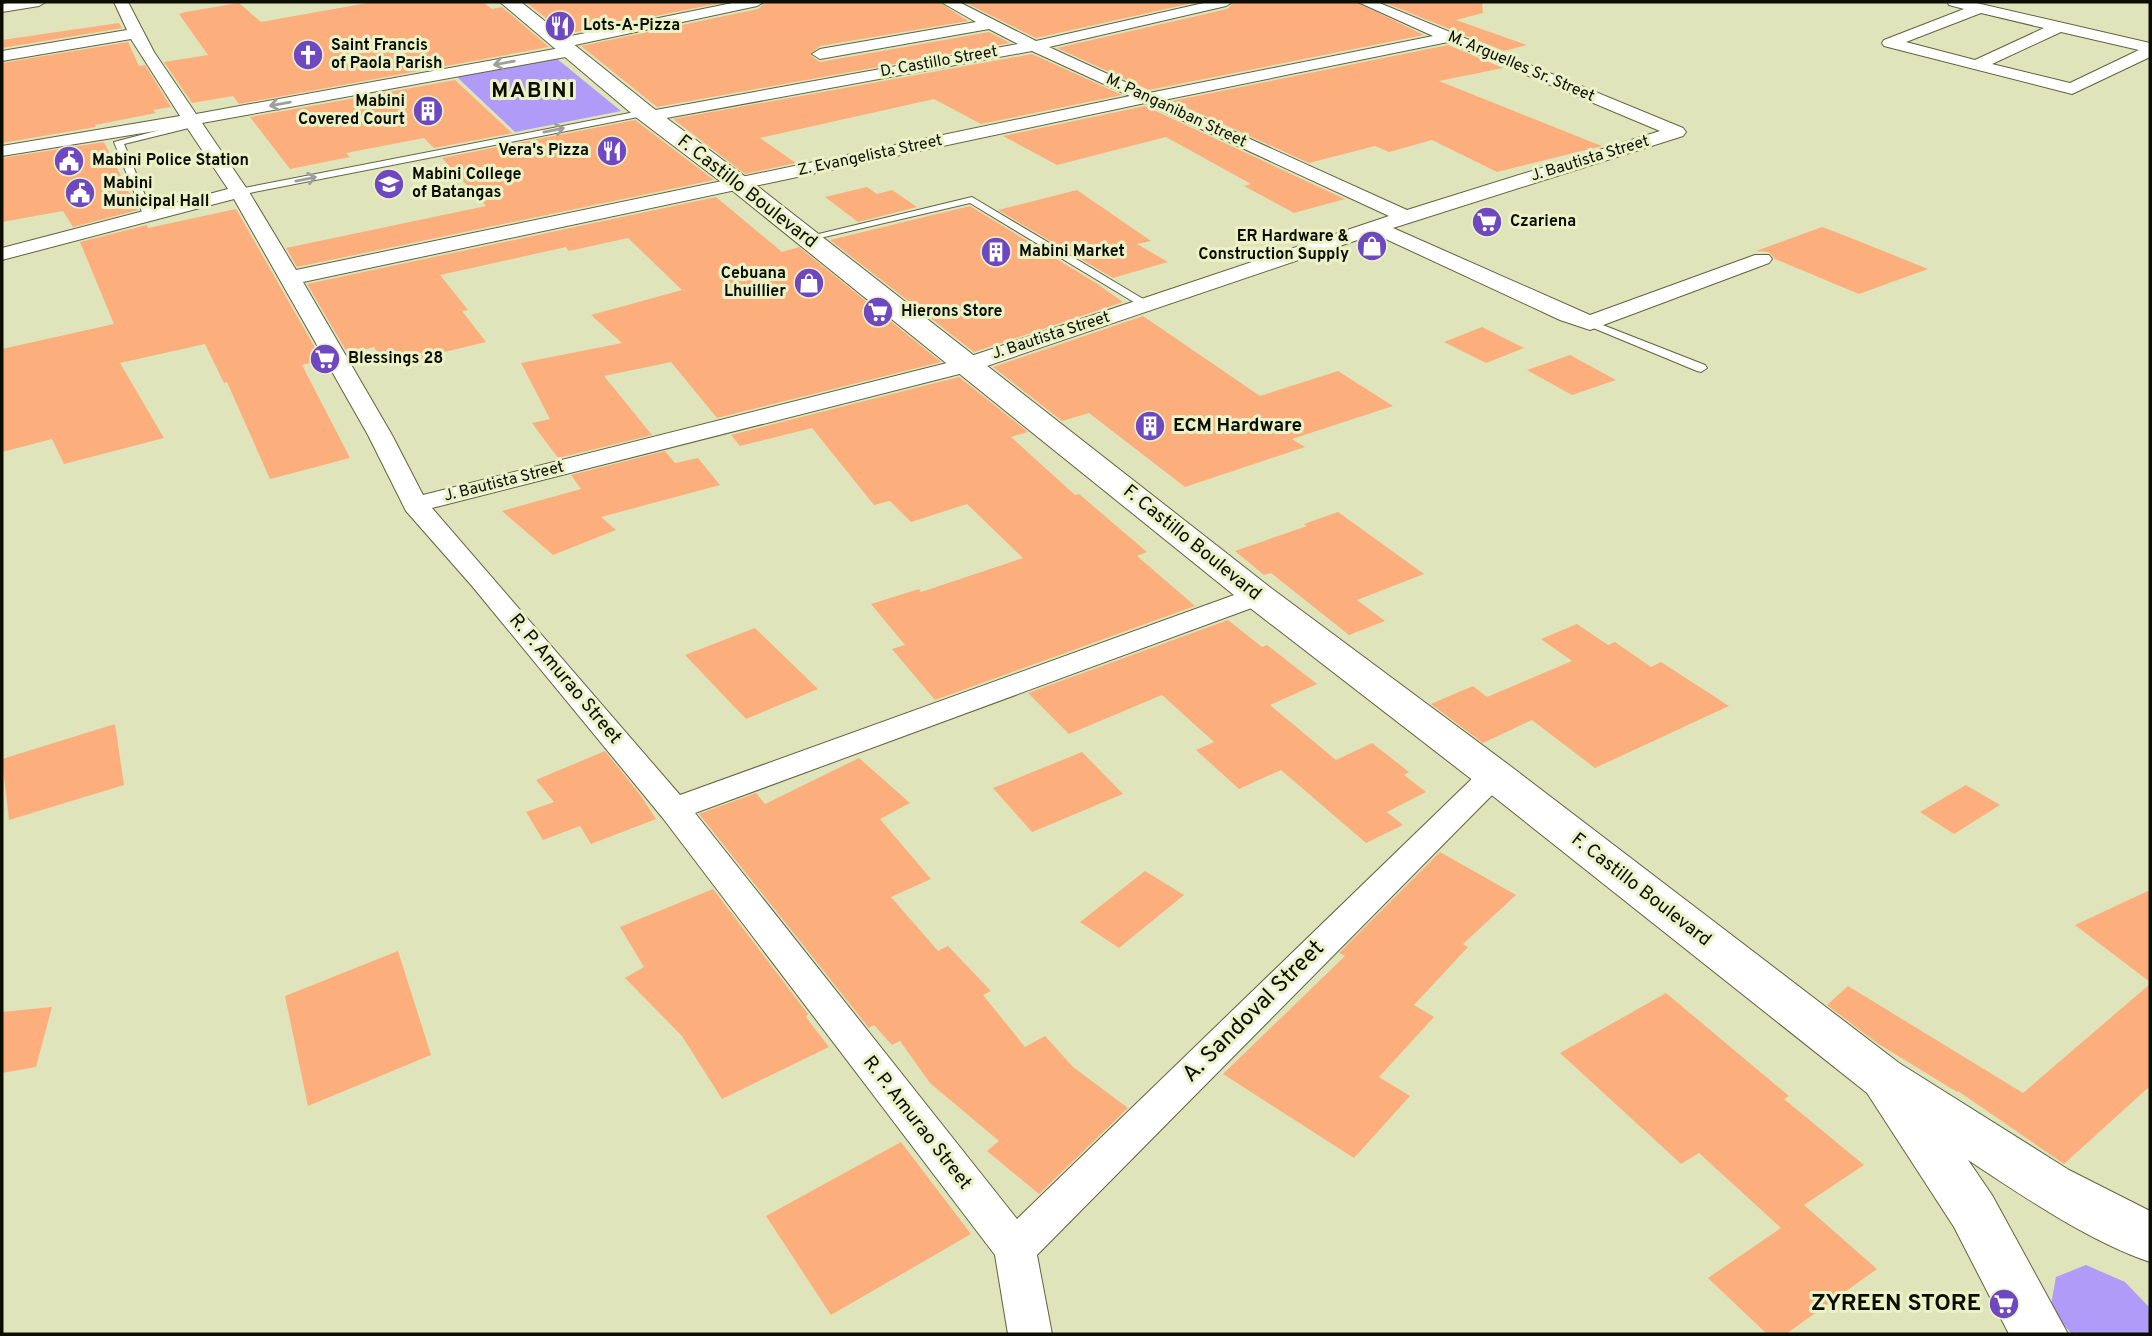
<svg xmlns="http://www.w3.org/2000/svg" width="2152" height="1336" font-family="Overpass,sans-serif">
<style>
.green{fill:#b19bf8}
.building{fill:#fcaf7d}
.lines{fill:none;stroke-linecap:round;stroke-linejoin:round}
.service-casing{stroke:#5f643e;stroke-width:2}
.minor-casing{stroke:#5f643e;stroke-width:2}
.secondary-casing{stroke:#5f643e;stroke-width:2}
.service{fill:#fff;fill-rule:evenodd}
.minor{fill:#fff;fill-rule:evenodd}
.secondary{fill:#fff;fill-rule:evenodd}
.oneway{stroke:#9e9f9a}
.labels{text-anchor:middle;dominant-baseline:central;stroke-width:6;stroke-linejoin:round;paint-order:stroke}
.far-poi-label{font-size:16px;font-weight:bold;fill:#0c0e02;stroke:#ecf2c7;text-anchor:start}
.far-street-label{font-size:16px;fill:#0c0e02;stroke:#ecf2c7}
.street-label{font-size:19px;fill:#0c0e02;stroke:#ecf2c7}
.poi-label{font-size:19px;font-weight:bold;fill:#0c0e02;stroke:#ecf2c7;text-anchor:start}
.far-district-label{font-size:21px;font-weight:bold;letter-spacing:2px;fill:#0c0e02;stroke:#ecf2c7}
.near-street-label{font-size:23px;fill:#0c0e02;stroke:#ecf2c7}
.near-poi-label{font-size:23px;font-weight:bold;fill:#0c0e02;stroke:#ecf2c7;text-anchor:end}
</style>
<rect width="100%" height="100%" fill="#dfe4ba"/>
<path class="green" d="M556,58L621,111L515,132L456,76Z
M2086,1265L2125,1282L2150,1308V1334H2072L2050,1310L2056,1277Z"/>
<path class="building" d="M373,2H483L492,9L502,7L549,47L239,104L233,96L192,103L164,62L208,55L179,14L185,12L239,3L261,22Z
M535,2H725L566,34L527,3Z
M766,2H939L968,21L820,46L810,55L820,62L989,32L1010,43L657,107L581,46L758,9Z
M964,2H1197L1036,38Z
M1235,2H1356L1424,35L1149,90L1057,48L1227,9Z
M1383,2H1482L1483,13L1456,20L1527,45L1504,51Z
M119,23L122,28L2,48V40Z
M128,42L139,66L145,65L171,107L153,110L156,113L95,125L96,127L2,143V63Z
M1448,45L1503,68L1439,81L1602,146L1497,172L1432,140L1389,152L1375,146L1309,163L1172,101Z
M1032,54L1122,95L981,124L934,99L760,138L796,163L745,174L673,119Z
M455,80L512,133L434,148L424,138L346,153L350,157L290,169L250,117Z
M1145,106L1345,199L1294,213L1244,186L1251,184L1166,137L1057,165L1003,136Z
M635,120L714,180L297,267L286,248L486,206L442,158Z
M104,142L138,210L73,227L63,211L2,222V158Z
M867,187L877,194L892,190L917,207L858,222L825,197Z
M1077,190L1151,241L1137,244L1168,262L1113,278L998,210Z
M716,197L782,252L799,247L941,362L717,418L671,362L604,376L652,435L558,458L532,423L550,419L521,363L622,343L591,315L682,290L628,238L569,251L566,247L440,275L468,310L462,311L486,342L386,366L374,347L348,354L307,284Z
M970,206L1096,283L1123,302L974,352L830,240Z
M236,209L322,360L302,365L350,458L270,479L227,382L224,383L205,344L120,363L164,438L64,464L52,439L2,452V349L114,324L80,242L147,225L148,228Z
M1822,227L1851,238L1928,269L1859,294L1775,259L1769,252L1756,251Z
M1143,316L1260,396L1338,371L1393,406L1292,439L1305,447L1185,487L1089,413L1062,421L993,367Z
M1482,327L1524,348L1486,363L1444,342Z
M1570,355L1616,380L1572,395L1527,370Z
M959,377L1028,432L1011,437L1075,495L1079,494L1147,552L1137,556L1195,606L935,700L892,649L905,645L871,604L919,589L921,592L1023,558L967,504L911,522L890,501L874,505L812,428L740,446L731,435Z
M665,451L675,463L698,458L720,485L601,517L616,530L553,555L502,511L581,489L571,475Z
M1338,512L1424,574L1357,600L1385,621L1349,635L1271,573L1264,575L1235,551L1307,526L1304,524Z
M1228,620L1262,647L1267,645L1317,684L1270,705L1336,760L1372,743L1409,772L1404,775L1426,792L1387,812L1403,825L1366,843L1281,770L1239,789L1196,750L1214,742L1162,695L1069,734L1028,693Z
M1577,624L1608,645L1615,642L1651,667L1661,662L1729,706L1595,768L1532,720L1483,743L1431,704L1473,686L1487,697L1572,661L1541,639Z
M755,628L818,689L746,719L685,655Z
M115,724L124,785L9,820L2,759Z
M605,751L641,796L656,819L591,844L580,826L543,840L526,812L554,802L536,780Z
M1082,752L1123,794L1032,832L993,788Z
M859,758L910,803L880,819L931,879L891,897L938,951L948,946L991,991L983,995L1025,1047L1045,1036L1073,1067L1128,1108L1039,1194L987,1151L999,1141L930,1083L900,1041L892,1045L874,1025L869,1028L699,814L756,793L765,804Z
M1966,785L2000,805L1954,834L1920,812Z
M1440,852L1516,895L1463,944L1468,947L1414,1005L1434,1017L1379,1077L1410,1096L1354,1158L1223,1074L1345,956L1339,953Z
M1145,871L1184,895L1119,948L1080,922Z
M713,889L808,1014L806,1017L829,1047L722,1099L682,1036L625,978L644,967L620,927Z
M2150,890V982L2075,925Z
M398,951L431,1055L308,1106L285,996Z
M2150,984V1086L2064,1164L1958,1091L1957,1092L1877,1043L1827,1005L1848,986L2023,1093Z
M1666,993L1789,1096L1784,1099L1864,1165L1804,1205L1877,1269L1786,1334H1767L1708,1278L1781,1228L1699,1153L1681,1164L1560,1053Z
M52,1007L36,1067L2,1073V1012Z
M901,1142L971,1234L831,1315L766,1216Z"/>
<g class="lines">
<g class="service-casing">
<path id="service" d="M645,110L650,113L648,115L239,195L234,192L239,189Z
M194,121L199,124L197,126L124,144L153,215L144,217L114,142Z
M972,197L1150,303L1152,305L1142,307L970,203L807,241L802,238Z
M1590,320L1705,365L1707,368L1701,372L1697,371L1586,325L1584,323Z"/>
</g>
<g class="minor-casing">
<path id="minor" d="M13,2H46L39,6L2,12V4Z
M114,2H128L154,52L196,114L571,46L579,51L571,56L202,123L249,192L296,270L1130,96L1032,51L650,121L641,116L650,111L1018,44L989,29L820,59L812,54L820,49L976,22L941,2H959L1036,41L1208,2H1233L1226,6L1049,47L1149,93L1433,36L1358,2H1377L1683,128L1686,132L1683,136L1393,228L1590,315L1755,255H1769L1772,259L1769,263L1590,330L1560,320L1375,234L975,370L432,508L680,795L1248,590L1258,588L1268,590L1272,596L1268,602L695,813L1017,1219L1483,768L1494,765L1505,768L1510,775L1505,782L1037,1255L1052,1334H1008L995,1255L662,817L472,586L406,511L368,435L234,199L2,260V248L228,189L186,126L2,156V146L180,116L131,39L2,61V51L127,30ZM1448,42L1660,131L1407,210L1164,100ZM1145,103L1389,216L959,360L423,495L392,435L303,282Z
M737,2H764L757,6L561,48L553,43L561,38Z
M1947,2H1972L2150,43V57L2072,94L1884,46L1882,43L1884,40L1964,9L1949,5ZM1981,13L2044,28L1975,60L1906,42ZM2061,32L2139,50L2070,83L1992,64Z"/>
</g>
<g class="secondary-casing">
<path id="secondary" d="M500,2H521L653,108L747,178L1271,588L1509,765L1899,1063L2069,1170L2150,1211V1262C2090,1242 2021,1195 1968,1160L1992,1195L2068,1334H2009L1954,1227L1867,1093L1479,785L1245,604L729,188L637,118Z"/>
</g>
<use href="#service" class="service"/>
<use href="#minor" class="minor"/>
<use href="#secondary" class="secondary"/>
</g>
<defs><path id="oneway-shaft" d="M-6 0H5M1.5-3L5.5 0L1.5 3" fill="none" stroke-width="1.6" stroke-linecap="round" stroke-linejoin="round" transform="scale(1.75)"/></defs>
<g class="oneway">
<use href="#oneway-shaft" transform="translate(504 63) rotate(170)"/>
<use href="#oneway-shaft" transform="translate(280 104) rotate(170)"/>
<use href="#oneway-shaft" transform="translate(554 130) rotate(-11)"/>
<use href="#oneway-shaft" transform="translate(306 179) rotate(-11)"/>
</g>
<defs>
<g id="restaurant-disc" transform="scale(1.575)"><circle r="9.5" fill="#6e48c1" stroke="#ecf2c7"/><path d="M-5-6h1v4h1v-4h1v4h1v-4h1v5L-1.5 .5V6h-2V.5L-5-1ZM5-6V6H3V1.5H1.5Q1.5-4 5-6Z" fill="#fff"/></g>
<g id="church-disc" transform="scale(1.575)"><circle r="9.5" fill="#6e48c1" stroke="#ecf2c7"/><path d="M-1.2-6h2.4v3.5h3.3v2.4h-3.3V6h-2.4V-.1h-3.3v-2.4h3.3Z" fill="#fff"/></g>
<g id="building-disc" transform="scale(1.575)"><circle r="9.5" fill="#6e48c1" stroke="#ecf2c7"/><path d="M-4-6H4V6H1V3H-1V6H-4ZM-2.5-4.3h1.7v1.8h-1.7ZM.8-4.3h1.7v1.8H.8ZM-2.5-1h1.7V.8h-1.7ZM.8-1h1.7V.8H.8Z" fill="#fff"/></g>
<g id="civic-disc" transform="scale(1.575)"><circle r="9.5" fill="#6e48c1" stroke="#ecf2c7"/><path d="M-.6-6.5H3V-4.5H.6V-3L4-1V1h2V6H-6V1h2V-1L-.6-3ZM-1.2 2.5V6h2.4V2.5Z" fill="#fff"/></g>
<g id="university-disc" transform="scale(1.575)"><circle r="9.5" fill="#6e48c1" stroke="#ecf2c7"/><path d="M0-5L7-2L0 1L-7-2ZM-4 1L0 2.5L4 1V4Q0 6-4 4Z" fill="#fff"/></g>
<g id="supermarket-disc" transform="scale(1.575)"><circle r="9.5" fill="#6e48c1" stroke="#ecf2c7"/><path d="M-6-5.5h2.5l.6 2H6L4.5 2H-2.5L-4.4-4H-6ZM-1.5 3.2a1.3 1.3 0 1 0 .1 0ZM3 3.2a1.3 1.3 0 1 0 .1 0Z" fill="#fff"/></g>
<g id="shop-disc" transform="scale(1.575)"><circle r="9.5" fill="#6e48c1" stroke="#ecf2c7"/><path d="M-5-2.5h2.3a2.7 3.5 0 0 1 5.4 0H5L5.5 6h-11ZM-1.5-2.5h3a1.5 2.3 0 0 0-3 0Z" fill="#fff"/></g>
</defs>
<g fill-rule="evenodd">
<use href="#restaurant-disc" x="560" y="26"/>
<use href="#church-disc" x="308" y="55"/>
<use href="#building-disc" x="428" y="111"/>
<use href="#restaurant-disc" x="612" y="151"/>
<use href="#civic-disc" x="69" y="161"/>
<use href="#university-disc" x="389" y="184"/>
<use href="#civic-disc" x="80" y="193"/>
<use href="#supermarket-disc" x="1487" y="222"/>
<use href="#shop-disc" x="1372" y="246"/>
<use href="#building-disc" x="996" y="252"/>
<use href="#shop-disc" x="809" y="283"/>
<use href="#supermarket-disc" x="878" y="312"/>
<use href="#supermarket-disc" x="325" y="359"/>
<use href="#building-disc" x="1150" y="426"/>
<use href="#supermarket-disc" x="2004" y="1304"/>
</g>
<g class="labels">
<g class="far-poi-label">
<text x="583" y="26">Lots-A-Pizza</text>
<text x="331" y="46">Saint Francis<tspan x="331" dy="18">of Paola Parish</tspan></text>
<text x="405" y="102" text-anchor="end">Mabini<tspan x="405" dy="18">Covered Court</tspan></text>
<text x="589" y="151" text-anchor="end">Vera's Pizza</text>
<text x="92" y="161">Mabini Police Station</text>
<text x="412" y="175">Mabini College<tspan x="412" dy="18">of Batangas</tspan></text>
<text x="103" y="184">Mabini<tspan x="103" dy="18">Municipal Hall</tspan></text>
<text x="1510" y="222">Czariena</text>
<text x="1349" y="237" text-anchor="end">ER Hardware &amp;<tspan x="1349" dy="18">Construction Supply</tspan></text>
<text x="1019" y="252">Mabini Market</text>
<text x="786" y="274" text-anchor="end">Cebuana<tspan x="786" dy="18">Lhuillier</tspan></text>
<text x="901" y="312">Hierons Store</text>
<text x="348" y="359">Blessings 28</text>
</g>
<g class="far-street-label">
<text transform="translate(939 62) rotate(-10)">D. Castillo Street</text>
<text transform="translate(1521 67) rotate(23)">M. Arguelles Sr. Street</text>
<text transform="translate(1176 111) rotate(25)">M. Panganiban Street</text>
<text transform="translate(870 156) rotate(-12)">Z. Evangelista Street</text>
<text transform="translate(1590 159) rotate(-17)">J. Bautista Street</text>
<text transform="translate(1051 336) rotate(-18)">J. Bautista Street</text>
<text transform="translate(504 482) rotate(-14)">J. Bautista Street</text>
</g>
<g class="street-label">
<text transform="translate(747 192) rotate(38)">F. Castillo Boulevard</text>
<text transform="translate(1192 543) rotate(39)">F. Castillo Boulevard</text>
<text transform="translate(565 679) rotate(50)">R. P. Amurao Street</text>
<text transform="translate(1641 890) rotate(38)">F. Castillo Boulevard</text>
<text transform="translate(917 1123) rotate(52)">R. P. Amurao Street</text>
</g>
<g class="poi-label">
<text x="1173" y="426">ECM Hardware</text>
</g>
<g class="far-district-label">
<text x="534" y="91">MABINI</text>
</g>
<g class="near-street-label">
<text transform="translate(1254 1012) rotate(-45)">A. Sandoval Street</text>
</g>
<g class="near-poi-label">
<text x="1981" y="1304">ZYREEN STORE</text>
</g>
</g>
<rect width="2152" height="1336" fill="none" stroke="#0c0e02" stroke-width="7"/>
</svg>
